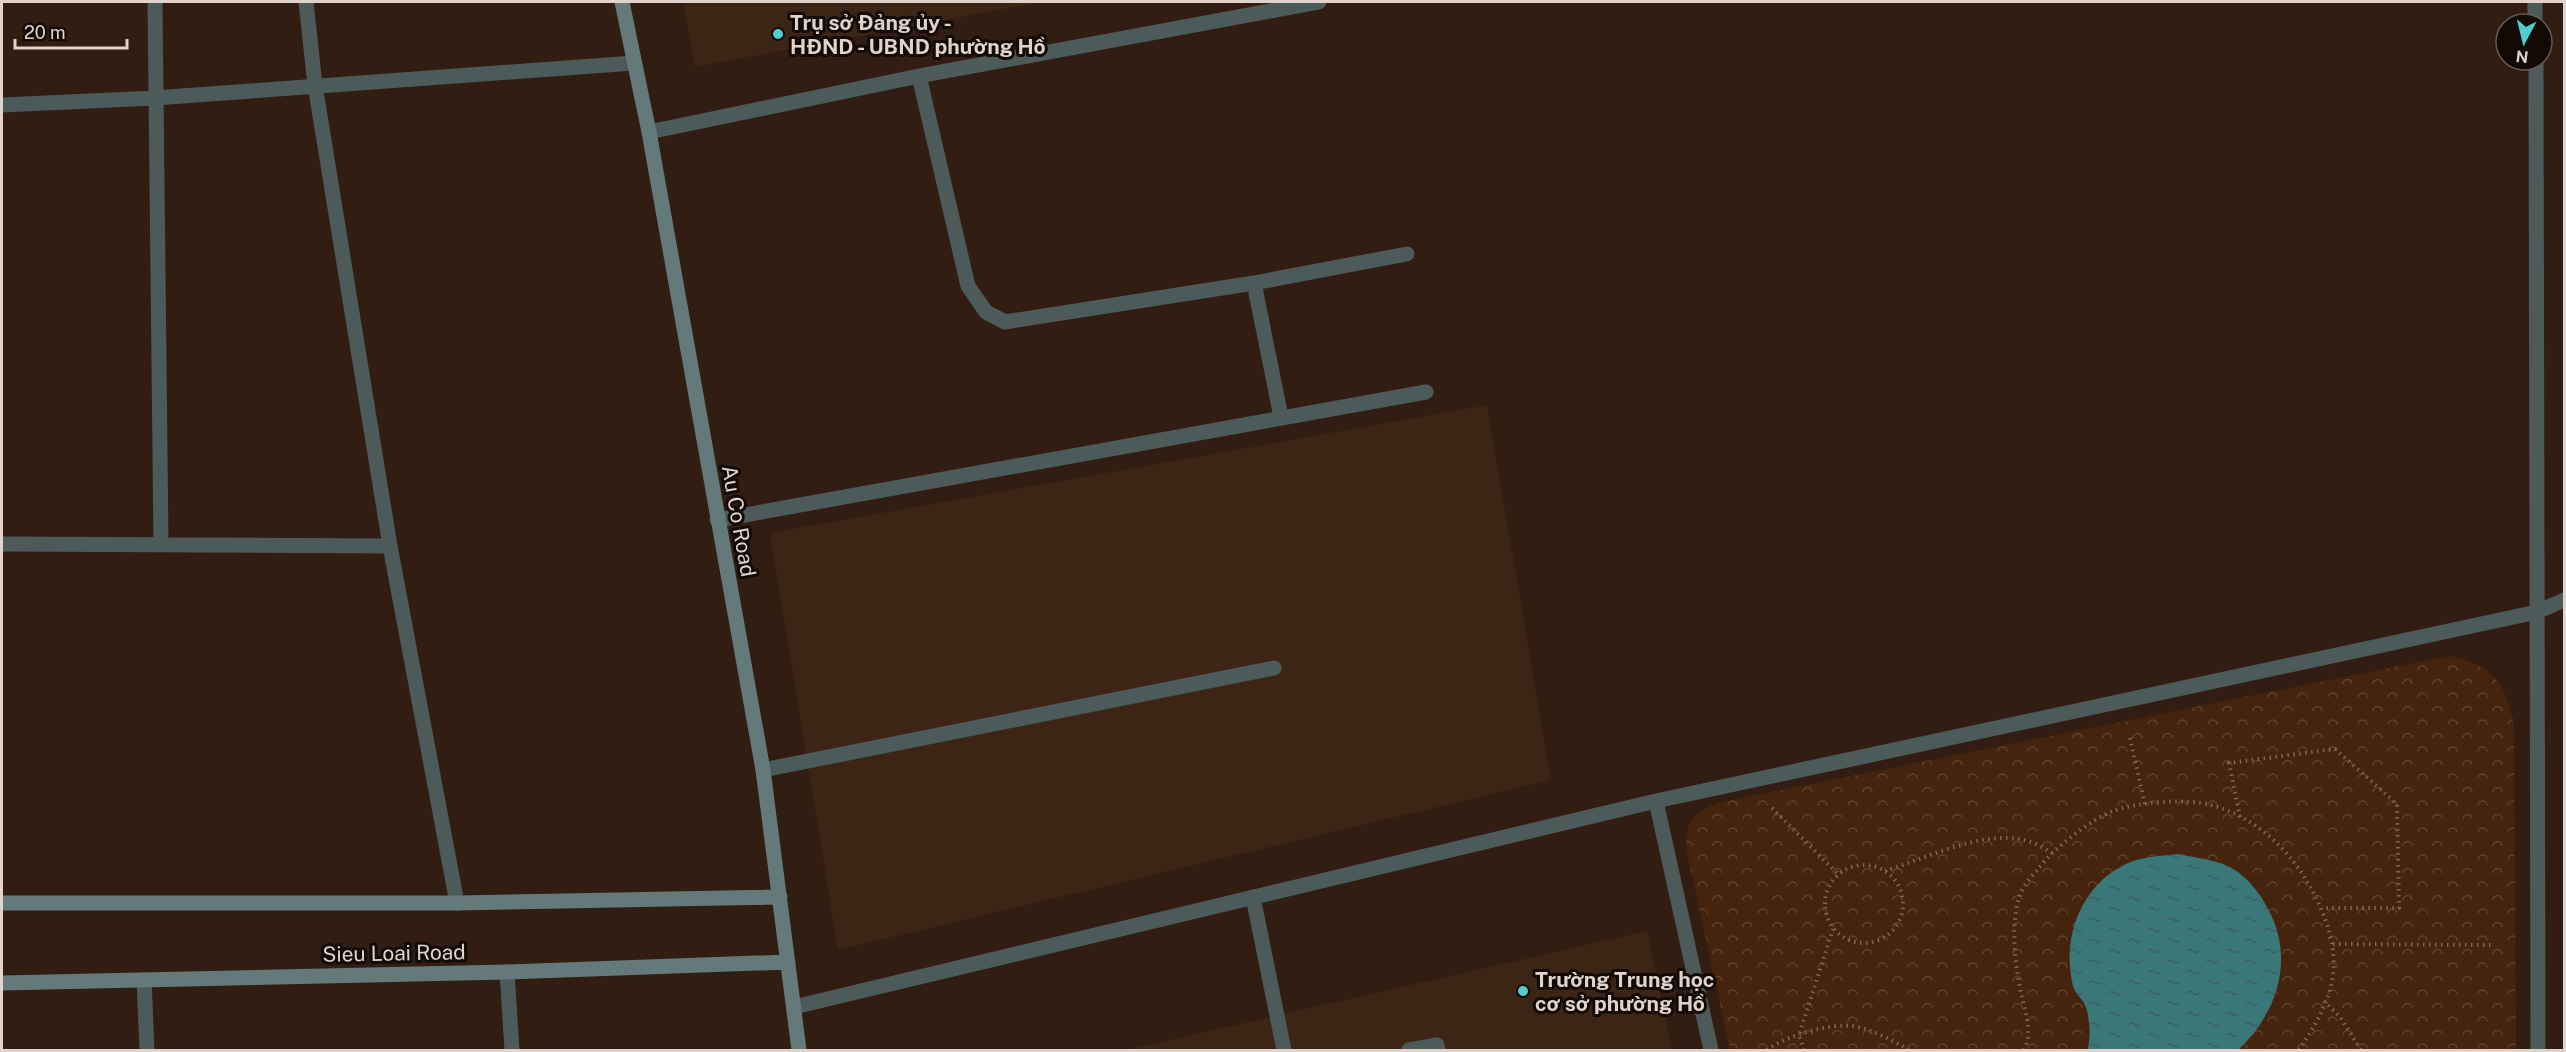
<svg xmlns="http://www.w3.org/2000/svg" width="2566" height="1052" font-family="'Public Sans',sans-serif">
<style>
.built{fill:#3d2515}
.forest{fill:url(#forest-crowns)}
.water{fill:url(#water-ripples)}
.lines{fill:none;stroke-linecap:round;stroke-linejoin:round}
.path{stroke:#7a685e;stroke-width:4;stroke-dasharray:1.5 4.5;stroke-linecap:butt}
.service{stroke:#4d5a5a;stroke-width:15}
.minor{stroke:#4d5a5a;stroke-width:15}
.secondary{stroke:#647a7a;stroke-width:15}
.poi-dot{fill:#52cdce;stroke:#120a05;stroke-width:2}
.labels{text-anchor:middle;dominant-baseline:central;stroke-width:6;stroke-linejoin:round;paint-order:stroke}
.poi-label{font-size:21px;font-weight:bold;fill:#e1d3cc;stroke:#120a05;text-anchor:start}
.street-label{font-size:21px;fill:#e1d3cc;stroke:#120a05}
</style>
<defs>
<pattern id="forest-crowns" width="20" height="18" patternUnits="userSpaceOnUse" patternTransform="scale(1.5)"><rect width="20" height="18" fill="#46230c"/><path d="M2 6a3 3 0 1 1 6 0M12 15a3 3 0 1 1 6 0" fill="none" stroke="#60422e"/></pattern>
<pattern id="water-ripples" width="26" height="14" patternUnits="userSpaceOnUse" patternTransform="scale(1.5)"><rect width="26" height="14" fill="#397778"/><path d="M2 4q2-2 4 0t4 0M15 11q2-2 4 0t4 0" fill="none" stroke="#3e5e5d"/></pattern>
</defs>
<rect width="100%" height="100%" fill="#311d11"/>
<path class="built" d="M683,2H1041L695,67Z
M1487,405L1551,780L838,950L770,533Z
M1647,931L1672,1050H1126Z"/>
<path class="forest" d="M2449,656C2491,664 2506,683 2514,725L2516,1050H1730L1687,853C1684,824 1691,814 1717,803Z"/>
<path class="water" d="M2178,854C2196,858 2220,860 2235,870C2249,879 2261,895 2268,909C2295,958 2278,1013 2238,1050H2088C2090,1036 2091,1020 2085,1005C2082,998 2075,994 2073,986C2062,941 2078,891 2120,867C2136,857 2159,856 2178,854Z"/>
<g class="lines">
<path class="path" d="M2130,738L2145,805
M1772,808L1838,874
M2240,817L2229,763L2335,749L2397,804L2399,908H2322
M1825 904a39 39 0 1 1 78 0a39 39 0 1 1-78 0Z
M1885,871C1923,859 1979,832 2019,839C2031,841 2043,847 2053,854
M2333,944L2493,945
M2324,1001L2340,1017L2361,1050
M1767,1050C1785,1036 1830,1023 1853,1026C1874,1030 1892,1040 1909,1050
M1804,1050L1799,1035L1833,929
M2024,1050C2033,1034 2025,1011 2021,993C2015,965 2010,923 2020,895C2023,886 2032,876 2038,869C2052,850 2091,819 2113,811C2138,802 2185,798 2211,805C2256,817 2291,851 2312,890C2327,918 2338,950 2332,981C2327,1007 2312,1030 2299,1050"/>
<path class="service" d="M763,770L1274,668
M1253,897L1284,1050
M144,980L147,1050
M1409,1050L1437,1045L1438,1050"/>
<path class="minor" d="M155,2L161,544
M306,2L315,85L390,546L457,903
M2535,2V24
M2536,60L2538,1050
M919,76L968,286L986,312L1005,322L1254,283L1407,254
M2,105L155,98L634,63
M649,132L919,76L1319,2
M1254,283L1281,417
M717,520L1426,392
M2,544L390,546
M1656,801L1711,1050
M507,972L512,1050
M794,1007L1656,801L2537,612L2564,600"/>
<path class="secondary" d="M622,2L649,132L763,770L799,1050
M2,903H457L780,897
M2,983L507,972L788,962"/>
</g>
<g class="poi-dot">
<circle cx="778" cy="34" r="6"/>
<circle cx="1523" cy="991" r="6"/>
</g>
<g class="labels">
<g class="poi-label">
<text x="790" y="22">Trụ sở Đảng ủy -<tspan x="790" dy="24">HĐND - UBND phường Hồ</tspan></text>
<text x="1535" y="979">Trường Trung học<tspan x="1535" dy="24">cơ sở phường Hồ</tspan></text>
</g>
<g class="street-label">
<text transform="translate(739 521) rotate(80)">Au Co Road</text>
<text transform="translate(394 953) rotate(-1)">Sieu Loai Road</text>
</g>
</g>
<rect width="2566" height="1052" fill="none" stroke="#e1d3cc" stroke-width="6"/>
<g transform="translate(2524 42) rotate(187)"><circle r="28" fill="#120a05" stroke="#655a55" stroke-width="1.5"/>
<path d="M0-4.5L10 22L0 15L-10 22Z" fill="#52cdce"/>
<text y="-9" font-size="16" font-weight="bold" text-anchor="middle" fill="#e1d3cc">N</text>
</g>
<path d="M15 39v9h112v-9" fill="none" stroke="#e1d3cc" stroke-width="3"/>
<text x="24" y="39" font-size="18" fill="#e1d3cc" stroke="#120a05" stroke-width="4.5" paint-order="stroke">20 m</text>
</svg>
